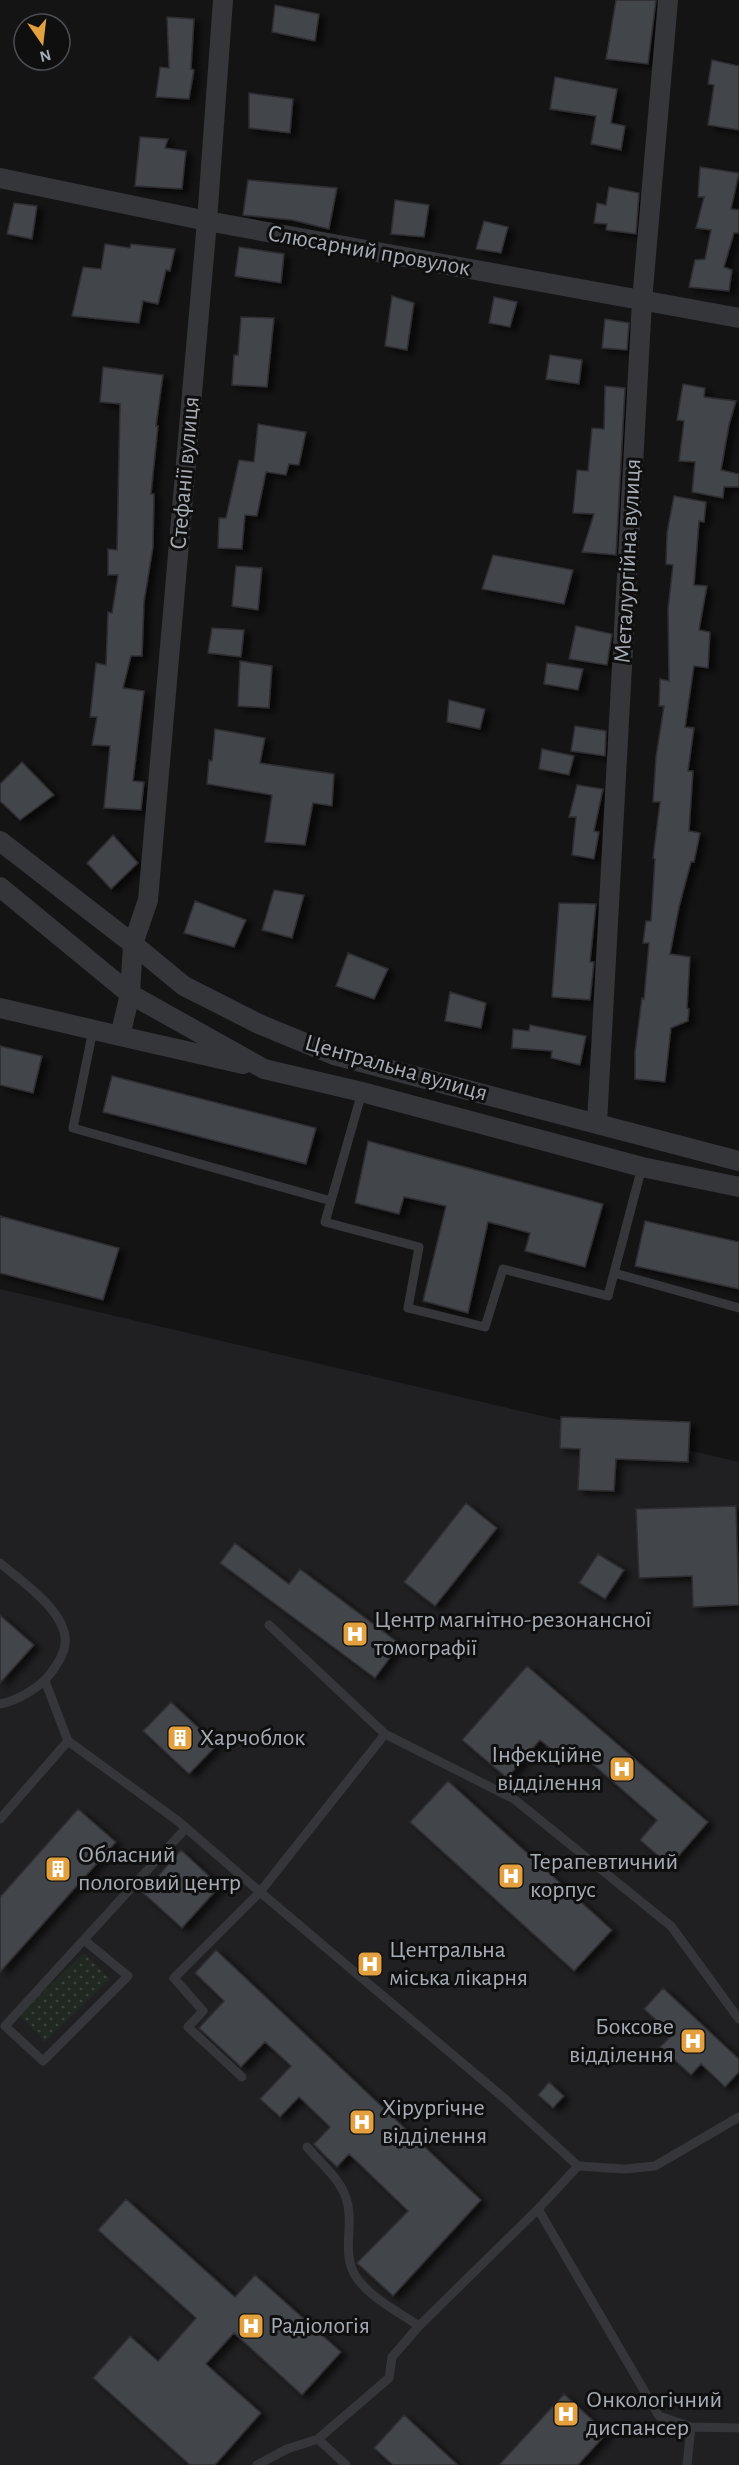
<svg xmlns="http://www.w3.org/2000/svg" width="739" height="2465" font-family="'Alegreya Sans',sans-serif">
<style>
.built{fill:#202022}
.grass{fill:url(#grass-dots)}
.building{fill:#434448;stroke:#2e2e31;stroke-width:1.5;filter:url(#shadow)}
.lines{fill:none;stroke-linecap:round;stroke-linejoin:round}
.service{stroke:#35363a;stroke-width:9}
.minor{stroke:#35363a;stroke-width:20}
.labels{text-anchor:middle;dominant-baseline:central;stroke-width:6;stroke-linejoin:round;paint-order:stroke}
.street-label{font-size:24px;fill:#a6acb4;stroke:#0f0f10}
.poi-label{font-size:24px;fill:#a6acb4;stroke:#0f0f10;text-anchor:start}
</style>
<defs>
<pattern id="grass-dots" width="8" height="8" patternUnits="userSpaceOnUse" patternTransform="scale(1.5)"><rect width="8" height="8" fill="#202821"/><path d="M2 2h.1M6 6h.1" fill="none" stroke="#3d443f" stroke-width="1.8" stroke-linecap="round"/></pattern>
<filter id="shadow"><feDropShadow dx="6" dy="4" stdDeviation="3" flood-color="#0009"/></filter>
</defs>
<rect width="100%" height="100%" fill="#141415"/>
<path class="built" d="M0,1289L739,1462V2465H0Z"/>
<path class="grass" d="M84,1953L110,1979L45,2042L19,2015Z"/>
<path class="building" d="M616,0H656L648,64L606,59Z
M275,5L319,14L315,41L272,32Z
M167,17L194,19L191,69L194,70L189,99L156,97L160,67L169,68Z
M712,60L739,66V130L708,125L714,85L708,84Z
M555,77L617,89L611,123L625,126L621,150L591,144L596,116L550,109Z
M249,93L293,99L290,133L249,128Z
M140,137L168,139L165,148L186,151L182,189L135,186Z
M700,167L739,173L731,209L739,210V233H734L724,267L732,270L729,291L689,287L695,260L705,259L711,230L696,228L704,197H698Z
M248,180L337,188L329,229L292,220L243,215Z
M609,187L639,193L636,234L606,230L607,224L594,223L597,203L606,205Z
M395,200L429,205L424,237L391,234Z
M14,203L37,206L32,239L7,234Z
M484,221L508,227L501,253L476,249Z
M105,244L130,248L131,244L175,249L170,271L166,270L158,304L143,301L139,323L72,316L83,267L101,269Z
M239,247L284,254L281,283L235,276Z
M392,296L414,303L407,350L385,346Z
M494,297L517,302L510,327L489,323Z
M241,317L274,318L267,387L232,385L234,355H238Z
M605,319L629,323L627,350L602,348Z
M550,355L582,360L579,384L546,379Z
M103,367L163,375L156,426H158L151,494H154L153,547L144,602L142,656H131L123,688L144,691L133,781L144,782L141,810L104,808L110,746L92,745L97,717H90L96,663L106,665L108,612L112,613L118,575H108V549L117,550L120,404L100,402Z
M683,384L705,388L704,397L736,401L729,425L721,470L739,474V487H724L723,498L692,492L695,462L679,461L684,421L677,420Z
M605,386L625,388L616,555L582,552L594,514L573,513L577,470L588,471L592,428L604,429Z
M258,424L306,432L299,465L289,464L286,475L266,472L257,516L245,515L242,549L218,548L219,518H226L239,460L254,462Z
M674,496L706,502L704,522L699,521L694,585L707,586L699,630L710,632L708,668L694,666L685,727L694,728L688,771H693L689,831L700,833L694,862H691L679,907L670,954L690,957L687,1008L689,1009L688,1021L671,1028L665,1082L635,1079V1052L642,998L644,999L649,943H643L646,921H651L655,859L653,858L660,802H653L656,757L664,706H659L660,679L669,681L668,609L673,565L666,564L667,533Z
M493,555L573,570L564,604L482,589Z
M236,566L262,568L258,610L232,606Z
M576,626L612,634L607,665L569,659Z
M212,628L244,630L241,657L208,653Z
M240,661L272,666L269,708L238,706Z
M547,663L583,669L578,690L544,684Z
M449,700L485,709L480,729L447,722Z
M575,726L606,731L605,756L571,751Z
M215,729L265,738L260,763L334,774L332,806L313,803L305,845L265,842L272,795L207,784L209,760L212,761Z
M542,749L574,756L569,775L539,769Z
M22,762L54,795L20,820L0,801V784Z
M577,785L603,789L594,831L599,832L594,859L572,855L576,817H569Z
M113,835L138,863L111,889L87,863Z
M274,890L304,895L292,938L262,930Z
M195,901L246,920L234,947L184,933Z
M559,903L596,904L590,962H594L590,1000L552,997Z
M348,953L388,969L374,999L336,986Z
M450,992L486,1003L481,1028L445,1021Z
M530,1025L586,1036L580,1065L551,1058L552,1051L512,1048L513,1029L529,1031Z
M0,1046L42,1056L33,1093L0,1085Z
M112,1076L316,1128L306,1164L103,1112Z
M368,1141L603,1204L585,1267L525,1251L530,1233L488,1222L468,1313L423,1301L446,1206L404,1197L399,1214L355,1203Z
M0,1216L119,1248L103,1300L0,1273Z
M645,1221L739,1242V1289L635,1266Z
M561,1417L690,1422L688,1462L616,1459L614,1491L578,1490L580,1449L560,1448Z
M466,1503L497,1528L435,1606L404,1582Z
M736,1506L739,1605L693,1607L692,1576L639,1578L636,1509Z
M235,1543L289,1584L300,1569L400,1644L375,1678L220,1563Z
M598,1554L624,1570L605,1599L579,1583Z
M0,1615L34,1645L0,1683Z
M527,1666L708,1822L670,1866L640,1840L657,1820L574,1748L564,1760L540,1740L507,1778L462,1740Z
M171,1702L217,1745L189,1774L143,1731Z
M448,1781L612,1930L574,1971L410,1822Z
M78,1809L116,1842L0,1972V1897Z
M181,1850L220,1886L182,1928L143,1893Z
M216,1950L481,2200L393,2296L357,2263L408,2211L349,2154L337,2167L323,2154L314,2144L330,2127L299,2097L280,2117L260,2099L291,2066L265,2042L241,2067L199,2028L224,2001L195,1973Z
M663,1988L739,2059V2072L725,2087L701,2064L691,2075L660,2047L672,2035L644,2009Z
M549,2082L564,2096L553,2108L538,2095Z
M126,2199L235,2297L255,2275L341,2352L302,2395L234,2333L206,2364L261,2413L215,2465H190L93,2378L130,2336L158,2361L196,2318L98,2230Z
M564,2394L607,2433L578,2465H499Z
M404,2415L458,2465H393L374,2448Z"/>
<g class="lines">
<path class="service" d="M93,1030L73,1128L331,1201
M362,1092L325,1222L419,1247L408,1308L485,1327L503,1269L608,1296L614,1273L739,1308
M614,1273L642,1167
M0,1563C21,1581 69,1613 65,1644C64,1655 57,1664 51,1673C41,1687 17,1701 0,1704
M269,1625L385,1734L514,1799L671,1926L739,2019
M45,1681L68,1741L178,1821L260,1892L174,1978L203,2011L188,2027L242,2077
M385,1734L260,1892L505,2099L578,2166L625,2169L655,2166L739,2117
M0,1819L68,1741
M84,1940L128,1976L43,2061L5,2026L186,1828
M307,2147C320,2162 340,2179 346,2198C355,2223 341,2252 355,2275C368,2297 399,2312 419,2326
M538,2209L659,2416L691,2427L739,2428
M318,2439L346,2465
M257,2465L287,2449L318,2439L389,2378L392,2357L419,2326L538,2209L578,2166
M687,2465L691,2427"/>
<path class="minor" d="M0,178L207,221L739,318
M0,841L133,944L184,986L259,1024L334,1055L739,1161
M0,887L130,994L264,1069L362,1092L642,1167L739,1187
M0,1008L120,1036L130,994L133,944L148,900L207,221L223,0
M120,1036L243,1064
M597,1123L642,301L668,0"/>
</g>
<defs>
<g id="hospital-square" transform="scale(1.35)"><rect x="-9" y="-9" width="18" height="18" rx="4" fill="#e2a03f" stroke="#0f0f10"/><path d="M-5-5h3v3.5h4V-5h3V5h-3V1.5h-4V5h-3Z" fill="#fff"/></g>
<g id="building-square" transform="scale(1.35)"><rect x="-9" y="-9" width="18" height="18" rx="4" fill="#e2a03f" stroke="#0f0f10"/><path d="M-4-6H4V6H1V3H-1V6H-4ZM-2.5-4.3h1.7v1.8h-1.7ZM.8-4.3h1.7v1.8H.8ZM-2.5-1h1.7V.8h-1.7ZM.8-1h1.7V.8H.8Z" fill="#fff"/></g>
</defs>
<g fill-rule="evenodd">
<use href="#hospital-square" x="355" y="1634"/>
<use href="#building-square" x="180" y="1738"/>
<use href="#hospital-square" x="622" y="1769"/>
<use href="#building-square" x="58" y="1869"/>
<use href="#hospital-square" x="511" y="1876"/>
<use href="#hospital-square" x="370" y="1964"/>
<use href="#hospital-square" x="693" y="2041"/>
<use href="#hospital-square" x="362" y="2122"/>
<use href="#hospital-square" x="251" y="2326"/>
<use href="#hospital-square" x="566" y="2414"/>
</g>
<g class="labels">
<g class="street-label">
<text transform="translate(369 251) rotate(10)">Слюсарний провулок</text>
<text transform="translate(185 473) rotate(-85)">Стефанії вулиця</text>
<text transform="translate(628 561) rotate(-87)">Металургійна вулиця</text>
<text transform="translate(396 1068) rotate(16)">Центральна вулиця</text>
</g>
<g class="poi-label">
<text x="374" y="1620">Центр магнітно-резонансної<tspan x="374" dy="28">томографії</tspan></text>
<text x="200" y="1738">Харчоблок</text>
<text x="602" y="1755" text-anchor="end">Інфекційне<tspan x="602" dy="28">відділення</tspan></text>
<text x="78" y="1855">Обласний<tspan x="78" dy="28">пологовий центр</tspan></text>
<text x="530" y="1862">Терапевтичний<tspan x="530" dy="28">корпус</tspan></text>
<text x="389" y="1950">Центральна<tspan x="389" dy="28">міська лікарня</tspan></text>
<text x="674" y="2027" text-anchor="end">Боксове<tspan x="674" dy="28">відділення</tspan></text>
<text x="382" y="2108">Хірургічне<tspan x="382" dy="28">відділення</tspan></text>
<text x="270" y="2326">Радіологія</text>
<text x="586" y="2400">Онкологічний<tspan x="586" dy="28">диспансер</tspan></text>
</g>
</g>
<g transform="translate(42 42) rotate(166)"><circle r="28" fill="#0f0f10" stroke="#4b4e52" stroke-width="1.5"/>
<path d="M0-4.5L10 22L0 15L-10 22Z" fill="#e2a03f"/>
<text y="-9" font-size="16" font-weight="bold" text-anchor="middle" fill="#a6acb4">N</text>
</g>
</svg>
